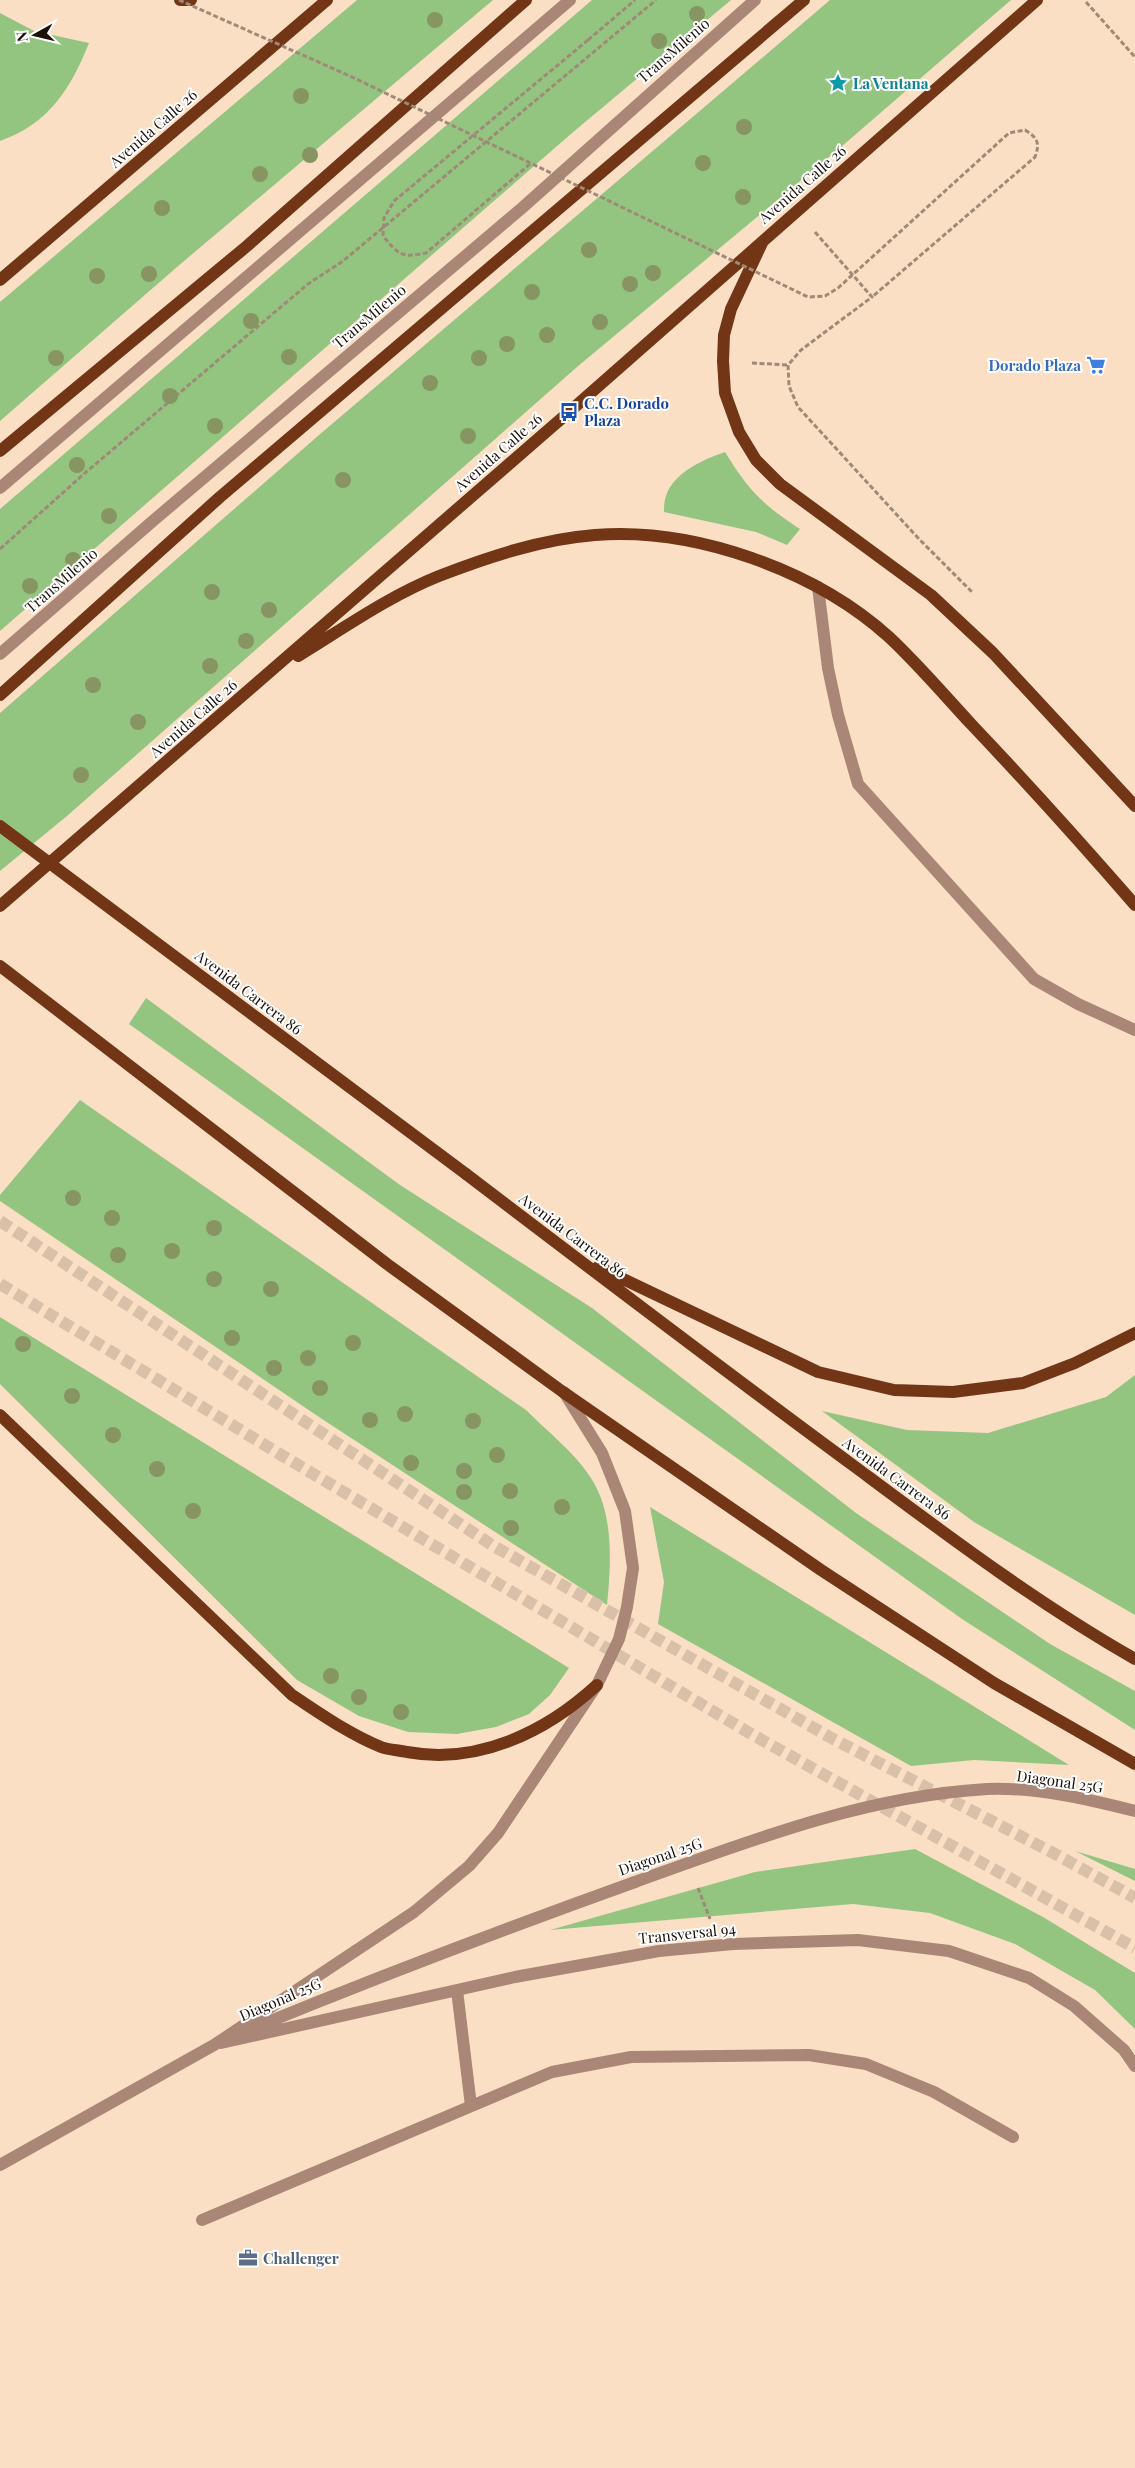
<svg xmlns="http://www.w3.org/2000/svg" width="1135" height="2468" font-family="'Playfair Display',serif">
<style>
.green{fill:#93c581}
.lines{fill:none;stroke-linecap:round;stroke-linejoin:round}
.minor-tunnel{stroke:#d9c0a8;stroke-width:12;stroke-dasharray:12 6;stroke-linecap:butt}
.path{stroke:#9e8a76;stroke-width:3;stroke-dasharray:5 2.5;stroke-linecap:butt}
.minor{stroke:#a98675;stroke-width:12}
.major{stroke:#723616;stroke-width:12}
.path-bridge{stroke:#9e8a76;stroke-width:3;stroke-dasharray:5 2.5;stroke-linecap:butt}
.major-bridge{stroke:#723616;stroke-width:12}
.tree{fill:#879562}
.labels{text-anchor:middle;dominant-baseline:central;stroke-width:4;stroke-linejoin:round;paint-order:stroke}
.street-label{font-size:15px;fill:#191007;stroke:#fff}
.culture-label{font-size:15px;font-weight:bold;fill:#0d838f;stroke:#fff;text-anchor:start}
.shop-label{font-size:15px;font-weight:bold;fill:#366cbe;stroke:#fff;text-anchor:end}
.transit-label{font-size:15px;font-weight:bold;fill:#164399;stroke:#fff;text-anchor:start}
.service-label{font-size:15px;font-weight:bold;fill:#4e5e75;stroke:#fff;text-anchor:start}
</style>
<rect width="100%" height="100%" fill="#fbdfc4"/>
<path class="green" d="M357,0H493L177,267L0,421V302Z
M592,0H731L572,133L0,631V509Z
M830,0H1011L841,147L577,367L67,816L0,871V713L319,435Z
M0,13L34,31L89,43C71,88 49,124 0,141Z
M725,452C749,491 762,504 800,529L787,545L756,532L664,512C664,508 664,501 666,496C673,473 704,459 725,452Z
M146,998L400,1185L592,1308L856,1513L1050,1644L1135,1691V1730L962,1619L129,1024Z
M80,1100L526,1410C549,1433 578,1455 594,1483C614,1518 611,1567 607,1605L322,1419L0,1201V1195Z
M0,1317L569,1668L550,1695L529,1714L496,1727L457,1734L408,1732L359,1716L297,1680L0,1384Z
M1135,1375V1615L974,1522L822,1411L907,1430L988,1433L1106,1397Z
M650,1507L1069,1765L974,1760L911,1766L658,1624L664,1582Z
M915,1849L1043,1917L1135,1973V2029L1095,1990L1015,1944L930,1913L853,1904L550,1930L755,1872Z
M1075,1851L1135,1869V1881Z"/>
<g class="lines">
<path class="minor-tunnel" d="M0,1221L492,1545L835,1740L1059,1856L1135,1898
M0,1284L283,1456L753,1735L1135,1948"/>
<path class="path" d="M1086,2L1135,57
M588,40L635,0
M815,232L872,297L801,350L788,365L789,386L798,407L919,539L973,593
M752,363L788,365
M0,549L85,473L308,284L343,261L656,0
M698,1888L710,1919"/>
<path class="minor" d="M0,488L570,0
M818,587L828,668L838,715L858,784L1034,979L1078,1004L1135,1030
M0,654L154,520L522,208L755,0
M457,1990L471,2106
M246,2031C375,1978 504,1929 635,1882C749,1841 865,1796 987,1789C1036,1787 1088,1799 1135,1811
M221,2043L515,1977L659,1951L733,1944L858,1940L949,1951L1029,1978L1074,2006L1124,2050L1135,2066
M0,2165L214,2045L414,1912L469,1866L498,1833L597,1685L619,1639L627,1607L633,1568L625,1511L602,1453L564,1392
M202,2220L552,2072L631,2057L809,2055L866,2064L934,2092L1013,2137"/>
<path class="major" d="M180,0H191
M762,243L731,309L724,335L723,361L725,393L739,432L756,460L780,484L931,595L993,653L1135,806
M0,280L327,0
M0,451L247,246L526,0
M298,656C344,628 389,596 439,576C488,557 542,539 595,535C694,527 815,570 889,637C918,664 945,696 972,725C1028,784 1082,844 1135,905
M0,695L220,497L804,0
M0,906L569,412L1037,0
M0,966L387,1264L563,1392L821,1570L994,1683L1135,1764
M466,1174C596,1273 726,1372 858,1469C948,1536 1037,1603 1135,1659
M598,1267L818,1372L894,1390L953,1392L1023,1383L1075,1363L1135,1333
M0,1415L292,1695C321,1714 349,1734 381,1747C389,1750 399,1750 407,1752C478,1765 546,1732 597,1685"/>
<path class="path-bridge" d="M179,0L352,77L808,297L825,296L838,288L1009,133L1025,130C1038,138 1040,143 1035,157L872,297
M530,164L426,253C401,258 399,255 383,236L384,218L394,201L588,40"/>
<path class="major-bridge" d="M0,826L466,1174"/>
</g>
<g class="tree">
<circle cx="697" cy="14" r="8"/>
<circle cx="435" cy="20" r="8"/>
<circle cx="659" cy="41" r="8"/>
<circle cx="301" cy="96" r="8"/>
<circle cx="744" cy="127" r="8"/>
<circle cx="310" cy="155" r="8"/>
<circle cx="703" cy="163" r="8"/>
<circle cx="260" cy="174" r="8"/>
<circle cx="743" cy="197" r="8"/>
<circle cx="162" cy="208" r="8"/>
<circle cx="589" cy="250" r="8"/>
<circle cx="653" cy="273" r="8"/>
<circle cx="149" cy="274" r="8"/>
<circle cx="97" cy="276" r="8"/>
<circle cx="630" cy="284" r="8"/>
<circle cx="532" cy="292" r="8"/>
<circle cx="251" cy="321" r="8"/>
<circle cx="600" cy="322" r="8"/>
<circle cx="547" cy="335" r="8"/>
<circle cx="507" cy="344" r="8"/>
<circle cx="289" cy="357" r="8"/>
<circle cx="56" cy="358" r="8"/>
<circle cx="479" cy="358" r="8"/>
<circle cx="430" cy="383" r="8"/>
<circle cx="170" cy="396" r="8"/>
<circle cx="215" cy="426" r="8"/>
<circle cx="468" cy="436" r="8"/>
<circle cx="77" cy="465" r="8"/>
<circle cx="343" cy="480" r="8"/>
<circle cx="109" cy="516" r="8"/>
<circle cx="73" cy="560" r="8"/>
<circle cx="30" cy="586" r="8"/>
<circle cx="212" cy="592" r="8"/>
<circle cx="269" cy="610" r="8"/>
<circle cx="246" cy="641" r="8"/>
<circle cx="210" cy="666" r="8"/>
<circle cx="93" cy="685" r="8"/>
<circle cx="138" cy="722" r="8"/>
<circle cx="81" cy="775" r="8"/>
<circle cx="73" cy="1198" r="8"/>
<circle cx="112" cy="1218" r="8"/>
<circle cx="214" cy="1228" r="8"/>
<circle cx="172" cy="1251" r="8"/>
<circle cx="118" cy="1255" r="8"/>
<circle cx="214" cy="1279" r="8"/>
<circle cx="271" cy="1289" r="8"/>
<circle cx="232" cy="1338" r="8"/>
<circle cx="353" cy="1343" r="8"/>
<circle cx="23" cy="1344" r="8"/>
<circle cx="308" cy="1358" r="8"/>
<circle cx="274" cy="1368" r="8"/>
<circle cx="320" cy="1388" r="8"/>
<circle cx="72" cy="1396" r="8"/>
<circle cx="405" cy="1414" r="8"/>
<circle cx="370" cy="1420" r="8"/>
<circle cx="473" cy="1421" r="8"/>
<circle cx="113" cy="1435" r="8"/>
<circle cx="497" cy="1455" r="8"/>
<circle cx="411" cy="1463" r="8"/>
<circle cx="157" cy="1469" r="8"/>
<circle cx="464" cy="1471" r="8"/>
<circle cx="510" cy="1491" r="8"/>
<circle cx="464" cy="1492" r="8"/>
<circle cx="562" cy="1507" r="8"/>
<circle cx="193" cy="1511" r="8"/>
<circle cx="511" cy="1528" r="8"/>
<circle cx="331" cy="1676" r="8"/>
<circle cx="359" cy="1697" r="8"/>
<circle cx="401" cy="1712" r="8"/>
</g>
<defs>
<g id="sight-bare" transform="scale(1.5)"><path d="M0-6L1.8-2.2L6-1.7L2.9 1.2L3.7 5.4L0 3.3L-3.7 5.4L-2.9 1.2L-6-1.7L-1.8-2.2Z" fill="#0f9aa8" stroke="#fff" stroke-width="2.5" paint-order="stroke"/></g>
<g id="supermarket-bare" transform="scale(1.5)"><path d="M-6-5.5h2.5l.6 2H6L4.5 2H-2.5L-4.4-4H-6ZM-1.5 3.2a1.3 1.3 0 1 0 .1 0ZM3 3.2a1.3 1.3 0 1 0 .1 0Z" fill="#3f7fe0" stroke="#fff" stroke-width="2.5" paint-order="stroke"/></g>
<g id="bus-bare" transform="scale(1.5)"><path d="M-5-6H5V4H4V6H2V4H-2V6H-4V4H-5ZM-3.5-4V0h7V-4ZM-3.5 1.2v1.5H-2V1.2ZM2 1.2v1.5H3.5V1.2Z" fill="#1a4fb4" stroke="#fff" stroke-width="2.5" paint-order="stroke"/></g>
<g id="office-bare" transform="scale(1.5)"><path d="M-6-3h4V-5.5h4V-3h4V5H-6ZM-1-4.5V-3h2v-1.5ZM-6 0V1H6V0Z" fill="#5c6f8a" stroke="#fff" stroke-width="2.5" paint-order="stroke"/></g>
</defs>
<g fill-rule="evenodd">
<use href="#sight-bare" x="838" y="83"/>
<use href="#supermarket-bare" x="1096" y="365"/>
<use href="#bus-bare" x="569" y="412"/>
<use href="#office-bare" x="248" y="2258"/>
</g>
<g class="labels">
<g class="street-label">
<text transform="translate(673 50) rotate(-41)">TransMilenio</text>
<text transform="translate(153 128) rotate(-41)">Avenida Calle 26</text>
<text transform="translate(802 184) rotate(-41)">Avenida Calle 26</text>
<text transform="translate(369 316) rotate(-40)">TransMilenio</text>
<text transform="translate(498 452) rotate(-41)">Avenida Calle 26</text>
<text transform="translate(61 580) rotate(-41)">TransMilenio</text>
<text transform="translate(193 718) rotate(-41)">Avenida Calle 26</text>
<text transform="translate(249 992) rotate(37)">Avenida Carrera 86</text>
<text transform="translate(573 1235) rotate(37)">Avenida Carrera 86</text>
<text transform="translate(897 1478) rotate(36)">Avenida Carrera 86</text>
<text transform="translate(1060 1781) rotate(8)">Diagonal 25G</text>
<text transform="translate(660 1856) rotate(-19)">Diagonal 25G</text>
<text transform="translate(687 1933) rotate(-6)">Transversal 94</text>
<text transform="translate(280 1999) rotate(-23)">Diagonal 25G</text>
</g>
<g class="culture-label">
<text x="853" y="83">La Ventana</text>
</g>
<g class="shop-label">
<text x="1081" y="365">Dorado Plaza</text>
</g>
<g class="transit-label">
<text x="584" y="403">C.C. Dorado<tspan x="584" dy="17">Plaza</tspan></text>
</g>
<g class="service-label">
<text x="263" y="2258">Challenger</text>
</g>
</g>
<g transform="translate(35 35) rotate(262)" stroke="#ffffff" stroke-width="4" paint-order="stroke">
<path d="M0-4L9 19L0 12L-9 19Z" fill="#191007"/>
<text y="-8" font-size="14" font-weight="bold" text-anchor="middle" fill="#191007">N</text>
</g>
</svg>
